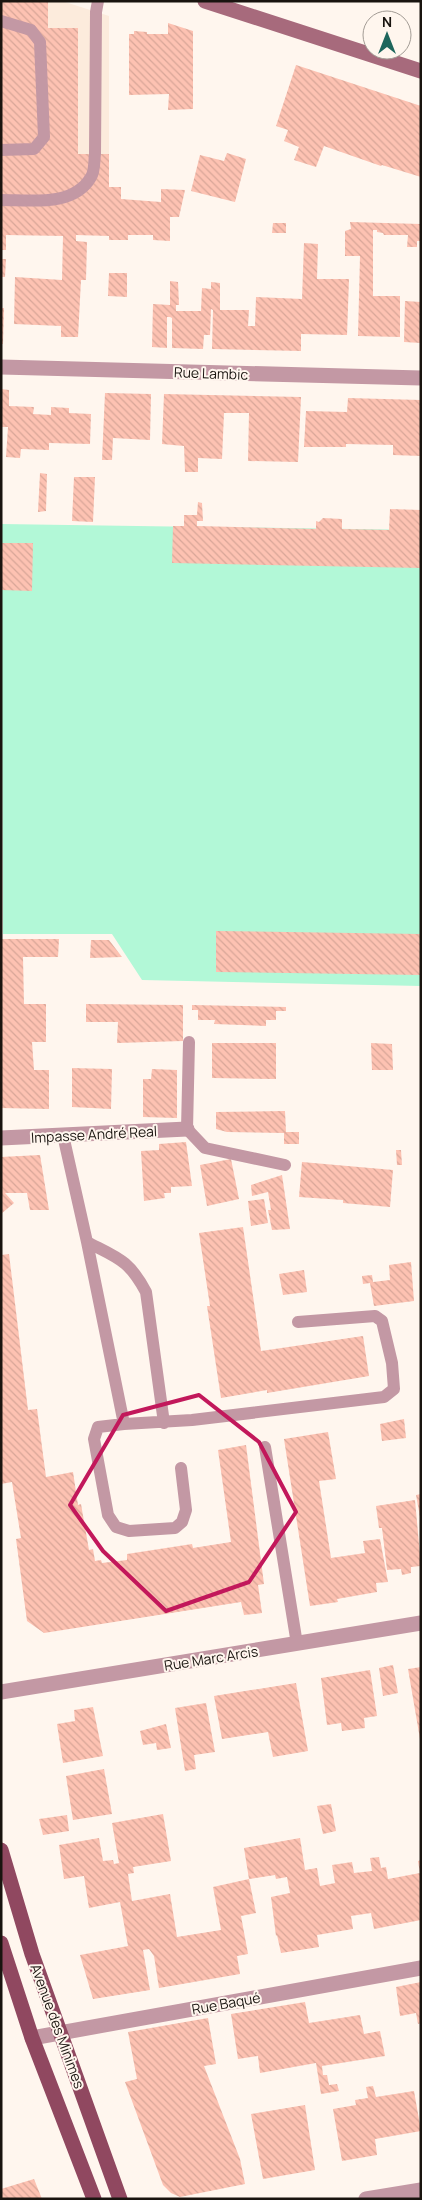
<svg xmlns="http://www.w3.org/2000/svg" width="422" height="2200" font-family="Manrope,sans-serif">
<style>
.built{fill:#fcebdc}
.green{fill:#b2f8d7}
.building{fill:url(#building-back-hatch)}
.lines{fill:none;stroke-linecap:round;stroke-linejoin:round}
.lane{stroke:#c398a4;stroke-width:12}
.street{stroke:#c398a4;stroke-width:15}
.secondary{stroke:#a76a7c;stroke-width:15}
.primary{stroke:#904860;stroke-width:15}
.marked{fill:none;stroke:#c2185b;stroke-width:4;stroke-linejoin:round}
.labels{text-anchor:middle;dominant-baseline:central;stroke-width:4;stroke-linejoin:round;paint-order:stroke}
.street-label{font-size:14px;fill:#19140f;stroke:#fff6ee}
</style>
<defs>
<pattern id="building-back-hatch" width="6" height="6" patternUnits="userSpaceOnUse" patternTransform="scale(1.25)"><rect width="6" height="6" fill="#fdc2b2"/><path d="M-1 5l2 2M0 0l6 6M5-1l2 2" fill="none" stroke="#d8a698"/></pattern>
</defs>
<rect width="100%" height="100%" fill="#fff6ee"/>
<path class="built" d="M1,1H62L109,16V213L1,215Z"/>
<path class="green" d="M1,524L421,530V986L142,980L112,934H3Z"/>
<path class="building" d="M1,1H48V28H78V154H109V187H121V199L161,202V189L185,190L179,217H170V241L153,240V235H128V240H109V236L76,235V241L87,242L86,280H81L78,337H61V326L14,324L15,277L62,280L63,236L6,235V250H1Z
M168,23L193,31V109L168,110L169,94L129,95V34H134V31L147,32V34H168Z
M296,65L421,106V177L382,165L381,166L324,146L316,167L294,160L299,147L284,141L288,130L276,126Z
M227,153L246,159L235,202L191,191L200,155L224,161Z
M350,222L421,224V241H417V247H407L408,235H384L383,233L377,232V230H373V296H400V337L358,336L360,256H345V231L351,229Z
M273,223H286V233H272Z
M304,243L318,244L317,279H349L347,335L301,334V351L212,349L213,310L211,309L210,335H204L203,349L172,348V318L170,317H167V348L152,347L153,304L170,305V281L178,282L179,305H176V311H201L202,288L211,289V282L220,283V310H249L248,326H255L256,297L302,299Z
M1,259H6L5,277H1Z
M109,273H127V297L108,296Z
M405,301L421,302V343L404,342Z
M1,308H4L3,344H1Z
M1,389L9,390V406L34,407L33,414L51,415V407L69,408V413L91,414L90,444L49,443V450L21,449L20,458L6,457L8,427H1Z
M105,393L151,394L150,440L113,438L112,460H102Z
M164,394L301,397L298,462L248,461L249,413H224L222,459L198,458V472H185L184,446L162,444Z
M348,398L421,400V456L393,455V445L346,444V447H304L306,411L347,412Z
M40,473L47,474L46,511L38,512Z
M74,477H95L93,522L72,521Z
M198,502L202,503L203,521H197V526L316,529V521L319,522L323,518L342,519V529L389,530L390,509L421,510V568L172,563L173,526H184V515H197Z
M1,543H33L32,591L1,590Z
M216,931L421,934V975L216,972Z
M1,939H59L58,957H23L24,1004H46V1042H32L34,1070H49V1109L1,1108Z
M91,940H109L122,957L90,958Z
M86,1004L183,1005V1041L117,1043L118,1022H86Z
M192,1005L286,1007V1011H276V1020H266V1026L214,1024L215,1020H198V1010H192Z
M212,1043H276V1079L212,1078Z
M371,1043L392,1044L393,1070H372Z
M72,1068L112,1069L111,1109L72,1107Z
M152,1069L177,1070V1118L143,1117V1079H151Z
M285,1111L286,1132H299V1144H284V1133L227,1132L216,1129V1112Z
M186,1142L192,1186L171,1187V1193H164L165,1198L144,1201L141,1151L159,1150V1144Z
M396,1150H401L402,1165H397Z
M40,1155L49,1210H30L27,1193H5L14,1203L1,1214V1157Z
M231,1159L239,1199L207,1206L200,1165Z
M302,1162L393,1170L390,1207L343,1203V1200L299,1197Z
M282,1175L290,1229L272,1230L268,1210H271L268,1192L252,1196L251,1185Z
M264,1199L268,1223L251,1226L248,1201Z
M243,1227L261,1351L363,1336L369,1376L267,1393V1390L221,1398L207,1306H210L199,1233Z
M9,1254L28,1410L37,1409L46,1477L73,1472L78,1505L81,1504L89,1550L93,1549L95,1561L101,1560L102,1563L127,1560V1554L192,1544L193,1548L231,1542L218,1450L246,1445L264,1584L258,1585L262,1613L244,1615L241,1602L44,1633L27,1621L16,1539L21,1538L12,1482L1,1484V1255Z
M411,1262L414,1301L374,1306L370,1283L363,1284L362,1276L372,1275L373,1282L390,1280L389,1265Z
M304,1270L307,1292L283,1295L279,1274Z
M404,1419L406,1438L382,1441L380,1424Z
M328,1432L336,1479L319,1481L331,1558L365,1553L363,1541L380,1539L388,1582L376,1583L377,1592L337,1599L338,1602L310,1606L284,1439Z
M421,1494V1517H420L416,1495Z
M415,1500L421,1566L411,1567V1573L402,1575L401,1569L387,1570L382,1528H379L376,1506Z
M393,1665L398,1693L383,1696L379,1668Z
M421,1667V1739H420L408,1669Z
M370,1670L377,1716L364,1718L365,1728L342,1731L341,1723L327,1725L321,1678Z
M296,1683L308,1751L273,1757L268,1732L222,1739L214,1696Z
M206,1703L215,1752L194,1755L196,1769L185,1771L175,1708Z
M93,1707L103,1756L63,1763L57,1724L75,1721L74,1710Z
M166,1724L171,1748L157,1750L156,1743L143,1745L140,1731Z
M104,1769L112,1814L73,1820L66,1776Z
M331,1804L336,1831L323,1834L317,1806Z
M163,1814L171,1861L133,1867L134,1873L128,1874L132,1901L170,1894L177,1937L221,1930L213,1887L249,1879L256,1913L241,1916L248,1954L237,1956L240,1974L159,1988L154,1956L149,1949L143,1950L150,1990L93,1999L80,1955L128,1946L120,1902L89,1908L84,1876L64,1879L59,1845L99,1838L103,1861L113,1860L114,1864L119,1863L112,1823Z
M67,1815L69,1831L43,1835L39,1819Z
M300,1838L305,1870L317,1868L320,1886L335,1883L332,1865L352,1862L354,1873L372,1871L370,1858L379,1857L381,1868L386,1867L388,1879L420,1873L418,1861L421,1860V1920L374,1929L371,1913L351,1916L353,1929L317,1935L319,1947L281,1953L277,1935L276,1936L271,1897L290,1893L287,1877L276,1879L275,1875L249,1879L244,1848Z
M421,1982V2023L418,2024L416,2013L400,2016L396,1987Z
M305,2002L309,2023L360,2015L364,2034L380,2031L385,2056L322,2066L323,2075H327L329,2085L337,2084L339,2091L321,2094L316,2063L260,2073L258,2056L238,2059L231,2014Z
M208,2018L216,2064L204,2066L240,2159L245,2184L180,2197L171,2193L163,2185L125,2082L137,2079L128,2032Z
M373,2086L376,2097L414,2091L421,2131L375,2139L377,2155L342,2161L333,2109L356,2105L355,2100L368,2098L366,2087Z
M305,2105L315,2170L263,2179L251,2114Z
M34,2179L42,2199H1V2189Z"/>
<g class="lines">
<path class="lane" d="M1,21L31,30L40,42L44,137L34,149L1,150
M1,200C31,200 74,207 91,177C95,171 94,161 95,154L96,12L98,1
M189,1042L187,1129L205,1148L285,1165
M63,1135L87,1242L124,1424L192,1420L384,1397L394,1389L392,1363L382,1321L375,1316L298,1322
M87,1242C118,1258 129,1260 146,1292L164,1423
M124,1424L98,1427L94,1439L108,1515L116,1527L129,1531L175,1528L182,1522L186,1510L181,1468
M265,1447L297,1644"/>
<path class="street" d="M1,367L421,378
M1,1138L187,1129
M1,1692L421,1623
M32,2038L421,1968
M366,2199L421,2190"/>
<path class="secondary" d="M205,1L421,71"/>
<path class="primary" d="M1,1850L32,1954L120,2199
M1,1943L32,2038L94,2199"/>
</g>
<path class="marked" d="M199,1395L259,1442L296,1512L249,1582L166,1611L103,1551L70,1505L123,1415Z"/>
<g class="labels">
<g class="street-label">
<text transform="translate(211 373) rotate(2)">Rue Lambic</text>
<text transform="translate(94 1134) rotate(-3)">Impasse André Real</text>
<text transform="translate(211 1658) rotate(-9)">Rue Marc Arcis</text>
<text transform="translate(226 2003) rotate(-10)">Rue Baqué</text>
<text transform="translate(58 2026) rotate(70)">Avenue des Minimes</text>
</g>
</g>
<rect width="422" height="2200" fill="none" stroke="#19140f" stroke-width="5"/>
<g transform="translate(387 35)"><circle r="24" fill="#fff6ee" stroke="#a39c95"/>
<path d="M0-4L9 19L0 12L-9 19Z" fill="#1e665c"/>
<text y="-8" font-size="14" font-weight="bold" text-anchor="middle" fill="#19140f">N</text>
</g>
</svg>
